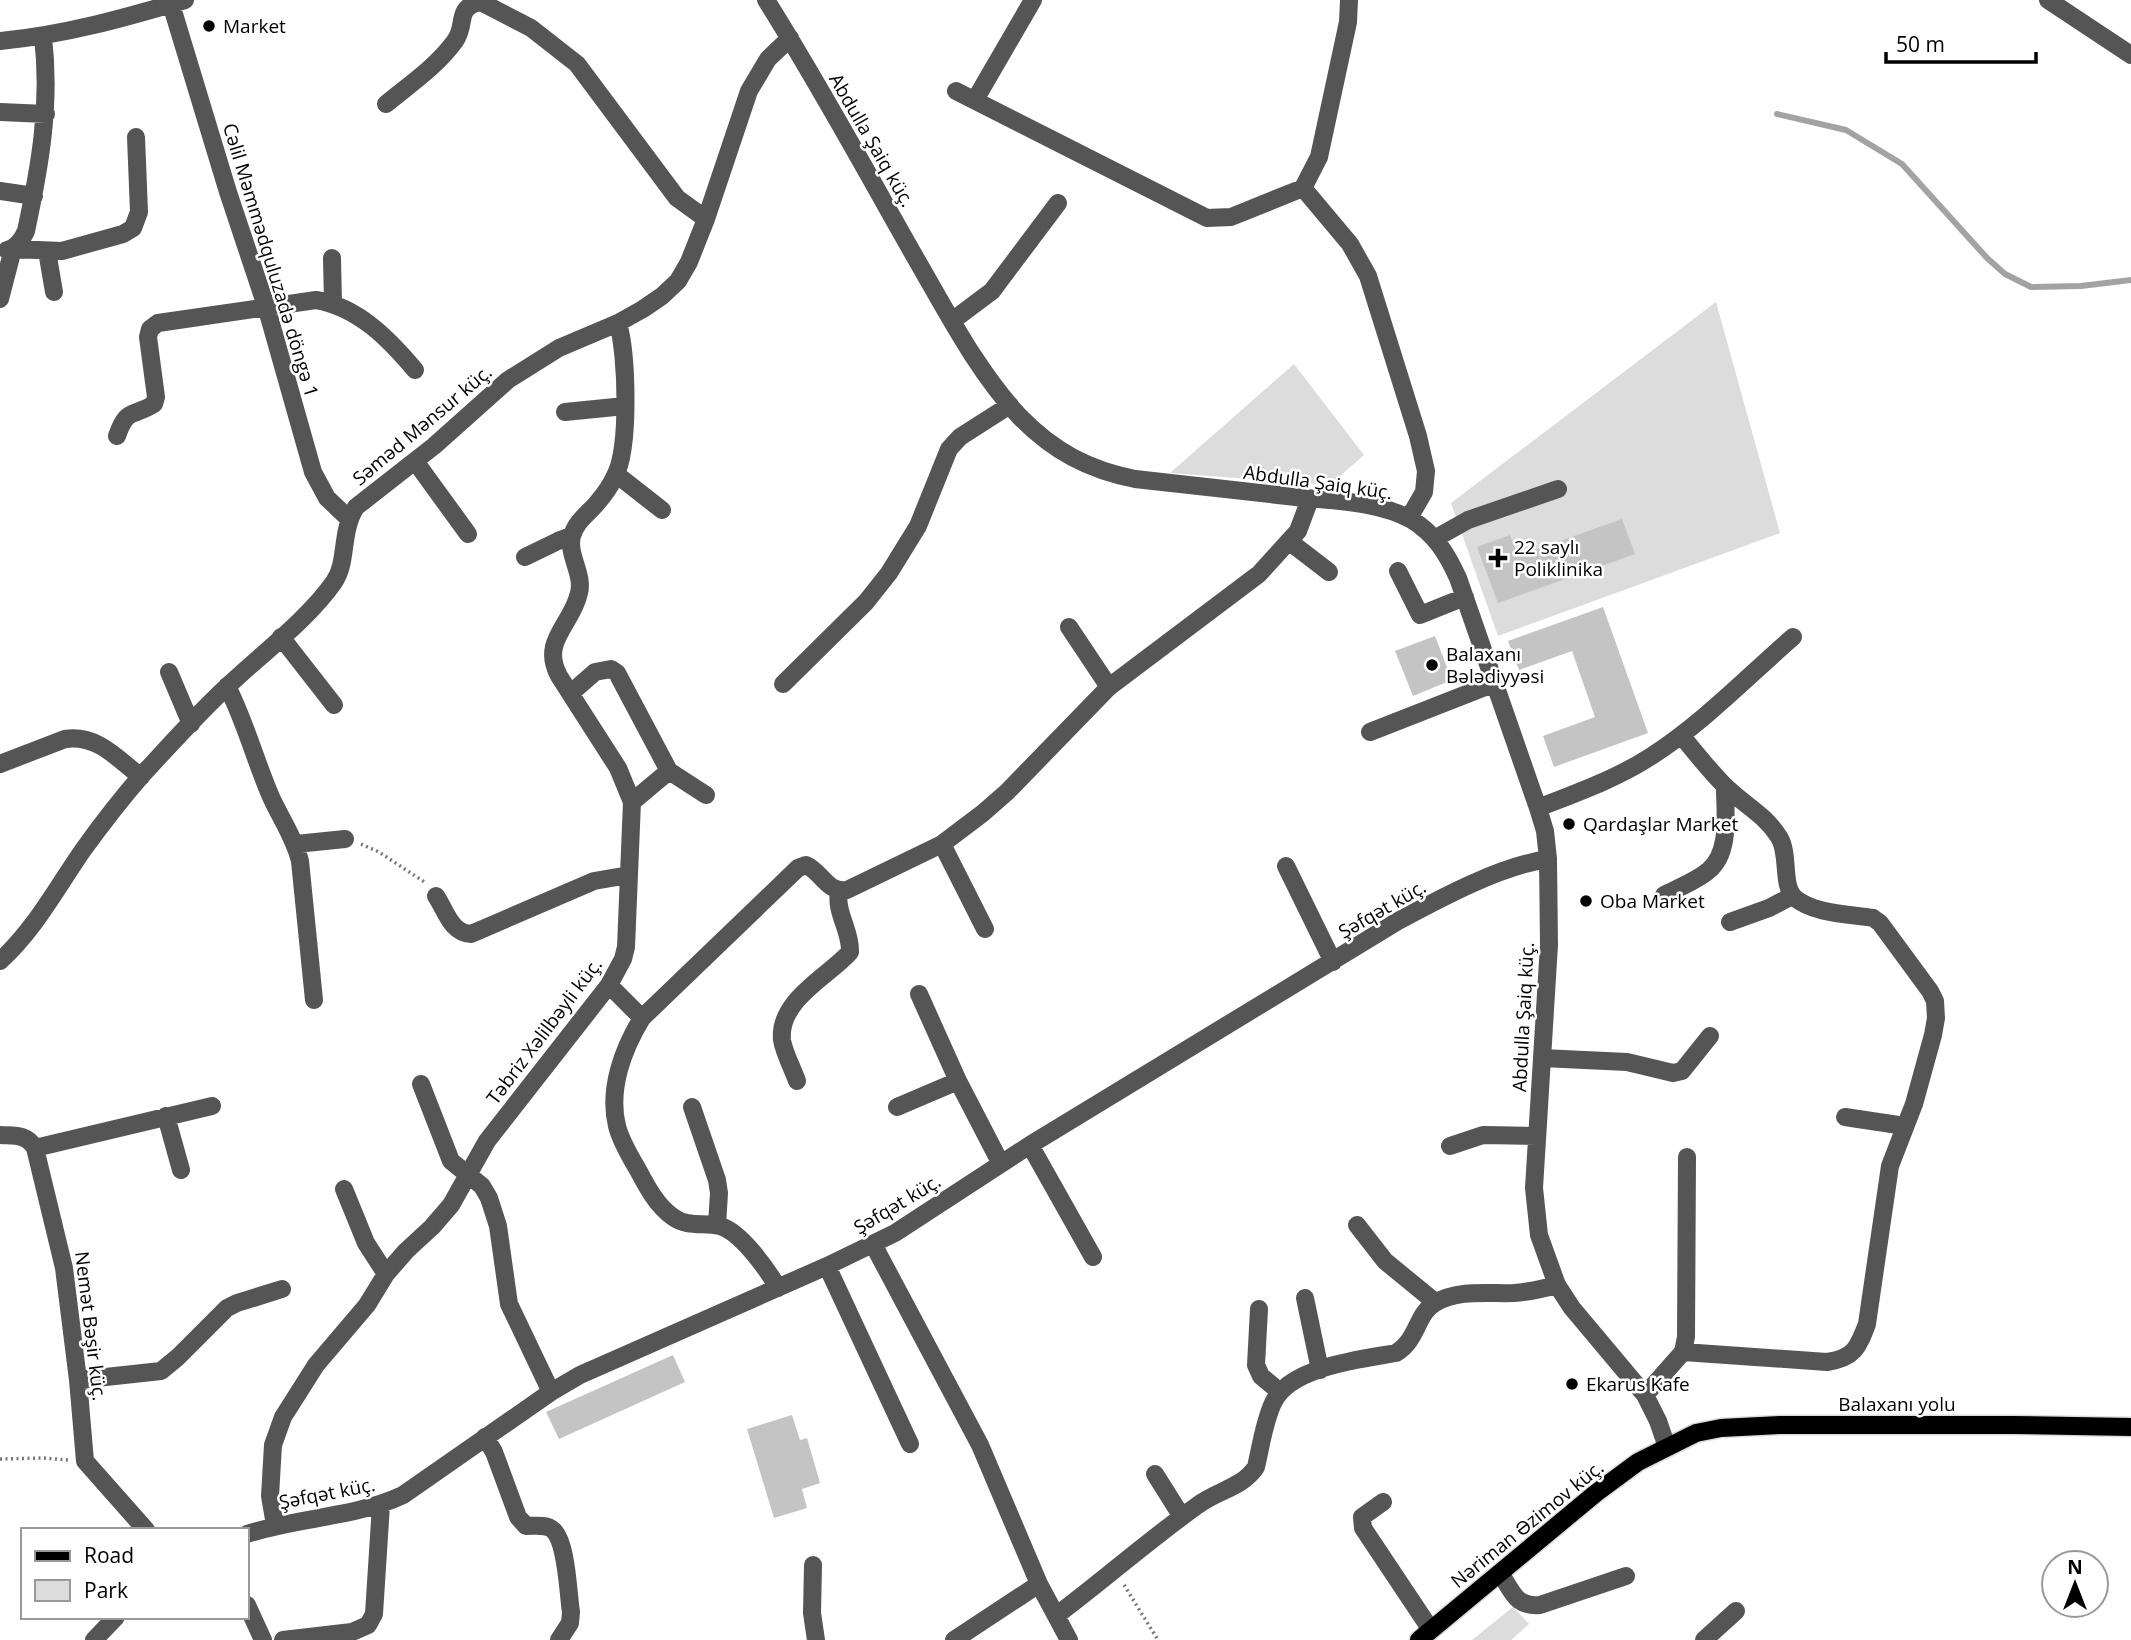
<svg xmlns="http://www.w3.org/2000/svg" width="2131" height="1640" font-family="'Open Sans',sans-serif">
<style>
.green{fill:#dcdcdc}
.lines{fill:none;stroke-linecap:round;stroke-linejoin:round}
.stream{stroke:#a3a3a3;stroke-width:6}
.building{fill:#c4c4c4}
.major-casing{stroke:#dbdbdb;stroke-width:21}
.path{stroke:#777;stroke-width:3.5;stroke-dasharray:2 3.5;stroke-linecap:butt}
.minor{stroke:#555;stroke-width:18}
.major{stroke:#000;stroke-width:18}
.poi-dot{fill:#000;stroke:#fff;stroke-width:2.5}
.labels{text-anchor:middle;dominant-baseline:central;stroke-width:5;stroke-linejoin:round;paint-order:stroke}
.poi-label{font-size:19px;fill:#000;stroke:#fff;text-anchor:start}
.street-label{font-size:19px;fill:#000;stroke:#fff}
</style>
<rect width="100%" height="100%" fill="#fff"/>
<path class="green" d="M1716,302L1780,533L1498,636L1451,503Z
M1294,364L1364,455L1330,485L1170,473Z
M1513,1607L1529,1624L1511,1640H1472Z"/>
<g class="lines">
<path class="stream" d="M1777,114L1846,130L1902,164L1987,258L2005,274L2031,287L2081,286L2131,280"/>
</g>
<path class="building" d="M1622,519L1635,554L1498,603L1477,547L1510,535L1518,556Z
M1603,607L1648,733L1554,767L1543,736L1595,717L1572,651L1519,670L1508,641Z
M1435,636L1452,680L1413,696L1395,651Z
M673,1355L685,1382L559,1439L546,1412Z
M792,1415L800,1440L807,1438L820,1483L802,1489L807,1508L774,1518L747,1429Z"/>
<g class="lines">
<g class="major-casing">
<path id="major" d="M1419,1640L1596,1493L1638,1462L1696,1433L1721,1428L1780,1425H2013L2131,1427"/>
</g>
<path class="path" d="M361,844L379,852L426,883
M0,1459L44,1458L68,1460
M1124,1585L1158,1640"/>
<path class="minor" d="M477,0L531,28L577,64L677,198L706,219
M766,0C819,84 866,171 915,257C947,312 977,371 1020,417C1053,451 1089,470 1135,479C1188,485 1242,491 1296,497C1332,501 1379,501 1412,520C1435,534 1447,554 1458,578L1538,808L1545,831L1548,859L1549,945L1534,1188L1539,1235L1557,1285L1572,1308L1645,1395L1658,1421L1667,1447
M2048,0L2131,55
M171,4L228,192L266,306L313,472L327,498L349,519
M0,41C64,35 124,18 185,0
M956,91L1207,218L1231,217L1303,188L1319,157L1348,22L1349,0
M975,100L1033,0
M386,104C409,85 437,66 455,41C467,24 455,10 478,2
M0,112L46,114
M1303,188L1350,244L1368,276L1418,436L1426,471L1424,492L1409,518
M0,191L34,196
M7,250C17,248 22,240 26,231C40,166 51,104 43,37
M47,251L54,292
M332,258L333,303
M0,299L13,249L62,251L123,234L133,228L139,212L136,137
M952,321L992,291L1058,203
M565,412L625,406
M117,436C127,407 132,418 154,404L156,397L148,337L150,329L158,323L316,300C358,307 389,339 415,370
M415,461L468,534
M616,474L662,510
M1436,538L1468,520L1558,489
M1290,542L1329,572
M525,557L558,541L571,536
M1398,571L1420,615L1465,597
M1069,627L1109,687
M281,637L334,705
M169,672L191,724
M783,684L866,602L889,573L918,526L949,449L960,437L1010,405
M227,686C245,721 255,760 271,797C281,819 294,837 300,861L314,1000
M571,693L595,672L611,669L617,673L669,771L706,795
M1370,732L1495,683
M1681,735C1695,752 1709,770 1724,785C1741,803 1765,814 1779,837C1790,854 1781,886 1795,898C1814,914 1849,914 1873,918L1880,923L1930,991L1935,1001L1936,1018L1933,1035L1914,1104L1890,1166L1867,1324C1858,1348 1854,1358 1827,1362L1683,1352
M0,764L65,739C97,734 118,759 141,777
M632,802L669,771
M1538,808C1576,793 1616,779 1650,757C1702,724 1747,677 1793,637
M296,844L345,839
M942,844L985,929
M1286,866L1333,962
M1664,895C1678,888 1696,881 1708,871C1731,853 1725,813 1725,787
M436,896C446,911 451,933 471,934L594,881L629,875
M1730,922L1769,908L1792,896
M0,961C35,929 56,889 83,850C101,825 121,799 142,775C171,744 200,711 231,683C263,653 309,618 334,582C348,562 340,532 356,507L434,446L508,380L559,348L618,323L643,309L662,296L678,281L689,262L706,219L749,91L768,59L790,38
M609,985L642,1018
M919,994L958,1081L1001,1164
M1542,1058L1627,1062L1673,1073L1682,1071L1710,1036
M797,1081C793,1069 784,1053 782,1040C778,1000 829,976 850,952C851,930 835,913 839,891
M421,1084L451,1161L482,1186L489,1198L498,1226L509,1304L551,1392
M692,1107L717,1180L719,1193L717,1225
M897,1107L958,1081
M166,1116L181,1170
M1845,1117L1905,1126
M0,1135C15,1136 27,1134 35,1148L64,1268L78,1380L85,1461L146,1530
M1030,1145L1093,1257
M1450,1146L1483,1135L1537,1136
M35,1148L212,1106
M344,1189L366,1243L386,1274
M1357,1225L1385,1261L1435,1302
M873,1244L980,1445L1039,1584L1069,1640
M827,1266L910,1444
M778,1288C767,1269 741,1232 720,1226C704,1222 688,1228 673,1217C657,1206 647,1187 638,1170C630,1156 621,1142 617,1126C608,1089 623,1049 642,1018L798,868L806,865C822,872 827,893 847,890L942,844L983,813L1007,792L1109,687L1259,574L1298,531L1310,499
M1305,1298L1320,1370
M1259,1309L1256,1365L1261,1376L1280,1392
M78,1380L161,1371L178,1357L227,1308L237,1303L282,1289
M1645,1395L1683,1352L1686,1337L1687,1157
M485,1437L494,1452L518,1517L526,1526C534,1526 547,1524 553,1530C567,1542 568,1594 571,1612L570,1623L559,1640
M1155,1474L1182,1517
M1383,1502L1362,1517L1363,1528L1431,1630
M275,1525L270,1496L273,1445L283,1417L316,1365L367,1305L386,1274L406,1251L432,1227L451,1205L487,1141L609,985L623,959L626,947L632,802L618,768L559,676C540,641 572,625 579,593C584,574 567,555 572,536C576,521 588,514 597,503C604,495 611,485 615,476C630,447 627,355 618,323
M247,1534C298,1517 354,1518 403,1495L551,1392L580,1375L827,1266L895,1233L1030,1145L1398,921C1441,898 1500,866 1548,859
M813,1565L812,1613L816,1640
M1500,1573C1513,1592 1515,1607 1540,1605L1626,1576
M247,1605L263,1640
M1057,1615C1105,1579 1150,1539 1198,1505C1218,1490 1242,1488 1256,1467C1261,1446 1264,1422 1273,1403C1289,1367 1361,1359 1396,1353C1418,1340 1416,1314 1435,1303C1458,1289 1488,1294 1514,1293C1529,1292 1542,1289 1557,1285
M94,1640L116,1617
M283,1640L352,1632L368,1625L374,1614L381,1505
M954,1640L1039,1584
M1704,1640L1736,1611"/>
<use href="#major" class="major"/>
</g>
<g class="poi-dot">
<circle cx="209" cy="26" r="7"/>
<path d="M1494.5 547.5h7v7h7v7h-7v7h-7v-7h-7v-7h7z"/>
<circle cx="1432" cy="665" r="7"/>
<circle cx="1569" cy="824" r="7"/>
<circle cx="1586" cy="901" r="7"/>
<circle cx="1572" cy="1384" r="7"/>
</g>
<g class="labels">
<g class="poi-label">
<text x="223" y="26">Market</text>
<text x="1514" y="547">22 saylı<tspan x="1514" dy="22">Poliklinika</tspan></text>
<text x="1446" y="654">Balaxanı<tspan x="1446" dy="22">Bələdiyyəsi</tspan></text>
<text x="1583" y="824">Qardaşlar Market</text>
<text x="1600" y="901">Oba Market</text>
<text x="1586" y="1384">Ekarus Kafe</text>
</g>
<g class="street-label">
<text transform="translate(872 140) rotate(60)">Abdulla Şaiq küç.</text>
<text transform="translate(271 260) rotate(73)">Cəlil Məmmədquluzadə döngə 1</text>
<text transform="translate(422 425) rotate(-40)">Səməd Mənsur küç.</text>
<text transform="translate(1318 482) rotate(8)">Abdulla Şaiq küç.</text>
<text transform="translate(1382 909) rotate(-30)">Şəfqət küç.</text>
<text transform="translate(1523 1017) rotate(-87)">Abdulla Şaiq küç.</text>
<text transform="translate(544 1031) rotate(-53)">Təbriz Xəlilbəyli küç.</text>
<text transform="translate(897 1204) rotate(-31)">Şəfqət küç.</text>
<text transform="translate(91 1326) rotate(83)">Nemət Bəşir küç.</text>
<text x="1897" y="1404">Balaxanı yolu</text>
<text transform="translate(327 1493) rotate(-11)">Şəfqət küç.</text>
<text transform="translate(1527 1524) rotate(-39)">Nəriman Əzimov küç.</text>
</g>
</g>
<rect x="21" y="1528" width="228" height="91" fill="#ffffff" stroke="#999999" stroke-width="2"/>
<rect x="35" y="1551" width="35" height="10" fill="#000000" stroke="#999999" stroke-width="2"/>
<text x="84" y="1563" font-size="21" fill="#000000">Road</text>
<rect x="35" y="1580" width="35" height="21" fill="#dcdcdc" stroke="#999999" stroke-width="2"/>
<text x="84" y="1598" font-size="21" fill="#000000">Park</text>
<g transform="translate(2075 1584)"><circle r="33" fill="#ffffff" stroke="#999999" stroke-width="2"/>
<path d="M0-5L12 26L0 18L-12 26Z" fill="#000000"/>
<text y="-10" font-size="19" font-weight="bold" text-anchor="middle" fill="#000000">N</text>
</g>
<path d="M1886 52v10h150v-10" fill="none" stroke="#000000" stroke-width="3.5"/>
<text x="1896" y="52" font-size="21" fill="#000000" stroke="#ffffff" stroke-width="5" paint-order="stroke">50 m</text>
</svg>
